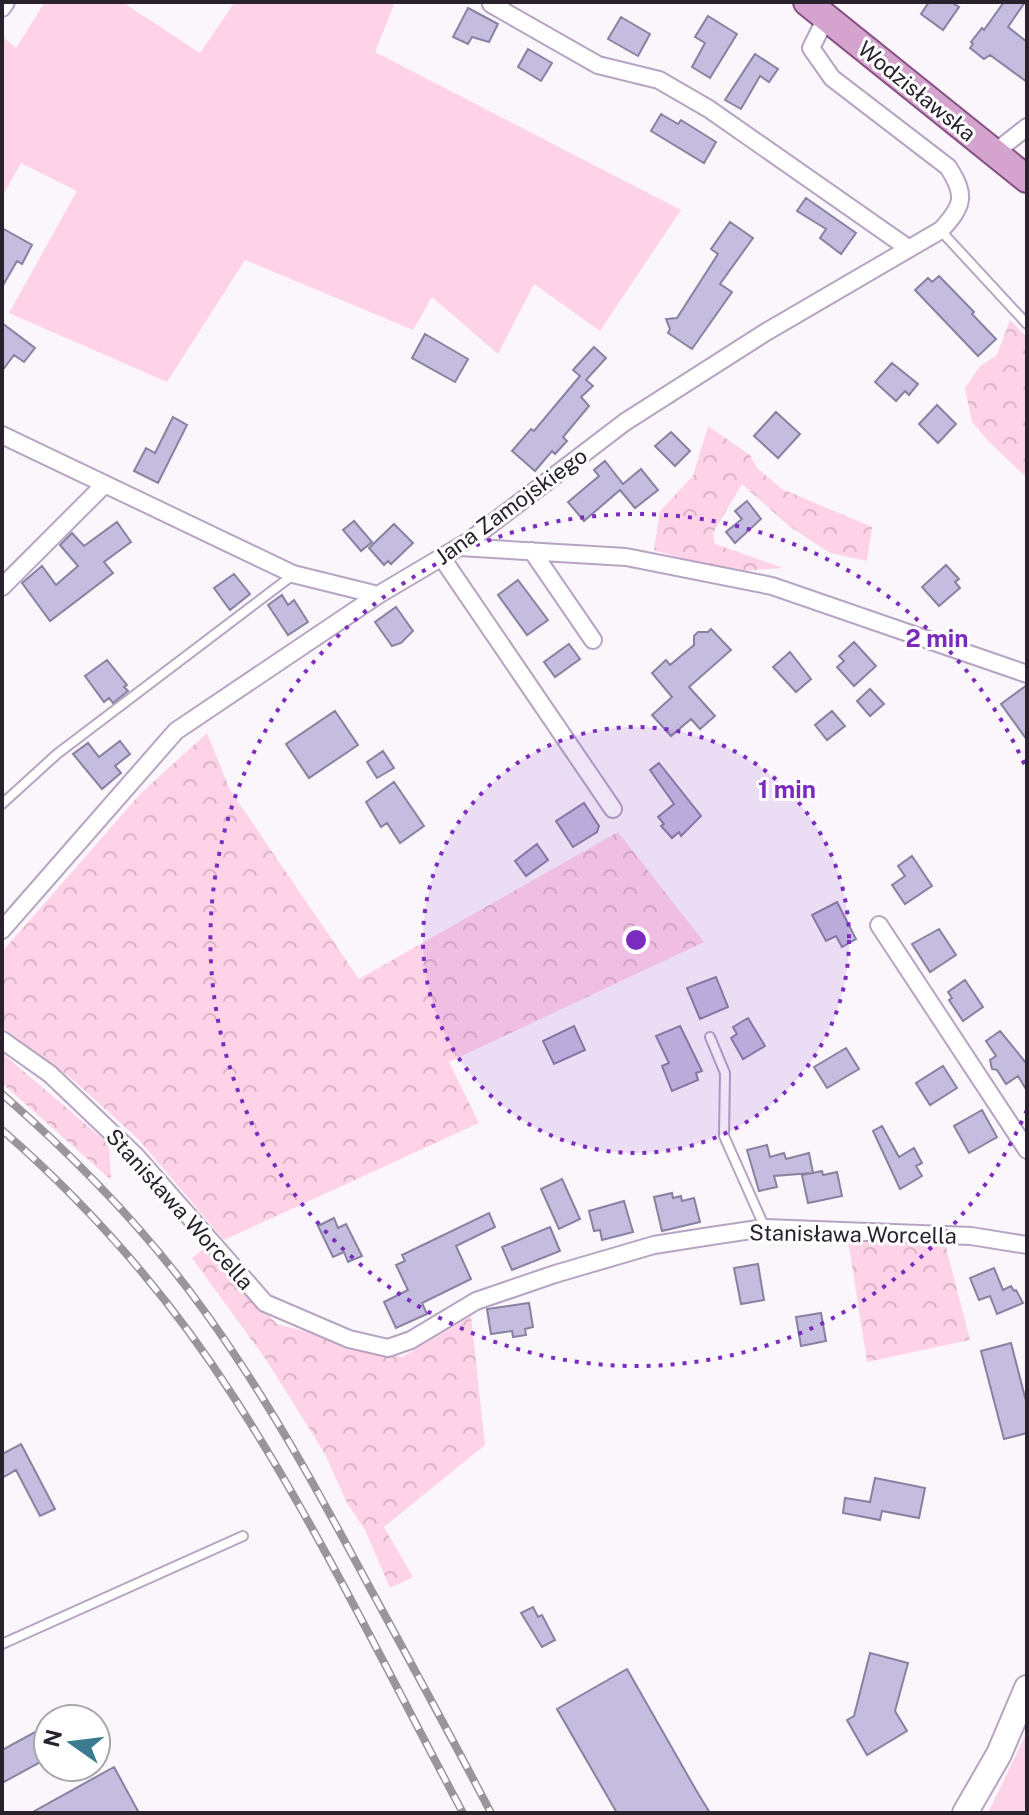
<svg xmlns="http://www.w3.org/2000/svg" width="1029" height="1815" font-family="'Public Sans',sans-serif">
<style>
.green{fill:#ffd3e7}
.forest{fill:url(#forest-crowns)}
.building{fill:#c4bddf;stroke:#8881a0;stroke-width:2}
.lines{fill:none;stroke-linecap:round;stroke-linejoin:round}
.lane-casing{stroke:#b7a4c2;stroke-width:12}
.street-casing{stroke:#b7a4c2;stroke-width:20}
.secondary-casing{stroke:#b7a4c2;stroke-width:28}
.primary-casing{stroke:#854f81;stroke-width:30}
.lane{stroke:#fff;stroke-width:8}
.street{stroke:#fff;stroke-width:16}
.secondary{stroke:#fff;stroke-width:24}
.primary{stroke:#d4a4ce;stroke-width:26}
.rail-casing{stroke:#9a959d;stroke-width:8}
.rail{stroke:#fff;stroke-width:5;stroke-dasharray:15;stroke-linecap:butt}
.ring{fill:none;stroke:#7b2cbf;stroke-width:4;stroke-dasharray:4 8}
.labels{text-anchor:middle;dominant-baseline:central;stroke-width:6;stroke-linejoin:round;paint-order:stroke}
.street-label{font-size:22px;fill:#29222d;stroke:#fff}
.centre{fill:#7b2cbf;stroke:#fff;stroke-width:4}
.ring-label{font-size:24px;text-anchor:middle;font-weight:bold;fill:#7b2cbf;stroke:#fff;stroke-width:6;stroke-linejoin:round;paint-order:stroke}
</style>
<defs>
<pattern id="forest-crowns" width="20" height="18" patternUnits="userSpaceOnUse" patternTransform="scale(2)"><rect width="20" height="18" fill="#ffd3e7"/><path d="M2 6a3 3 0 1 1 6 0M12 15a3 3 0 1 1 6 0" fill="none" stroke="#dbb5c6"/></pattern>
</defs>
<rect width="100%" height="100%" fill="#faf6fc"/>
<path class="green" d="M45,2H122L200,53L235,2H395L375,52L681,210L600,331L534,284L498,354L432,297L413,330L245,260L167,382L9,313L77,191L21,163L2,197V36L16,48Z
M1027,1732V1813H988L989,1811Z"/>
<path class="forest" d="M1010,320L1027,337V478L989,442L972,422L965,388L980,366L997,355Z
M708,426L750,455L757,468L782,489L872,527L867,561L830,553L789,526L742,484L713,533L715,544L783,568L726,572L654,550L660,511L693,476Z
M207,733L230,790L359,979L618,832L704,942L449,1062L479,1123L224,1240L139,1140L71,1078L2,1027V952L141,793Z
M2,1053L109,1144L111,1180L2,1083Z
M848,1240L946,1247L970,1340L867,1362Z
M203,1249L277,1324L402,1357L471,1316L485,1445L384,1527L413,1577L390,1588L365,1530L347,1503L325,1454L267,1361L192,1258Z"/>
<path class="building" d="M929,2H951L959,7L943,30L921,14Z
M1004,2H1025L1008,27L1027,42V82L990,55L984,59L970,48L973,44L971,42L982,28L984,30Z
M468,8L498,24L489,42L472,37L468,44L453,37Z
M708,16L737,34L710,78L692,67L705,43L695,37Z
M621,17L650,34L638,56L608,39Z
M528,49L552,63L541,81L518,67Z
M755,54L778,69L769,82L760,76L741,109L725,100Z
M661,114L678,124L681,120L716,142L704,163L651,131Z
M806,198L856,233L841,254L820,238L826,229L797,211Z
M730,222L753,238L720,284L732,292L692,349L668,333L670,329L666,319L677,318L718,254L711,249Z
M2,228L32,245L22,264L17,261L2,287Z
M939,276L974,312L972,314L996,339L978,356L915,290L928,278L932,282Z
M2,323L35,348L24,362L14,355L2,371Z
M425,334L468,359L455,382L412,358Z
M594,347L606,358L586,380L593,386L581,397L589,406L563,437L567,441L555,454L552,451L535,471L512,451L531,429L534,431L580,376L573,370Z
M892,363L918,384L909,395L905,391L896,401L875,382Z
M937,405L956,424L938,443L919,424Z
M776,412L800,434L778,458L754,436Z
M173,417L187,425L158,483L134,471L146,448L155,453Z
M671,432L690,451L675,466L655,446Z
M605,461L623,484L641,469L658,490L635,508L620,490L584,521L568,502L599,476L594,470Z
M747,501L761,519L735,543L726,532L742,519L735,511Z
M354,521L372,542L361,551L343,530Z
M117,522L131,542L104,562L113,573L50,621L22,583L42,566L56,585L78,566L60,545L72,533L84,546Z
M394,524L413,543L391,564L388,561L384,565L369,548Z
M946,565L959,579L955,582L960,588L939,606L922,587Z
M234,574L250,594L230,610L214,588Z
M518,580L548,620L527,635L498,595Z
M282,595L288,605L294,600L308,622L288,635L268,605Z
M396,607L413,631L401,643L392,646L375,622Z
M711,629L731,650L689,687L715,716L700,729L691,719L671,736L652,715L672,697L652,673L666,660L670,665L694,645V636L698,632H708Z
M854,642L876,666L854,686L837,667L844,661L839,656Z
M569,644L580,659L555,677L544,662Z
M790,652L811,679L796,692L773,667Z
M107,660L127,685L124,687L128,691L113,703L109,698L104,702L85,676Z
M1027,685V740L1001,704Z
M870,689L884,704L870,716L857,701Z
M335,711L358,745L309,778L286,744Z
M832,711L845,726L827,740L815,725Z
M120,741L130,754L115,766L121,773L102,789L73,754L88,743L99,757Z
M383,751L394,768L377,778L367,762Z
M659,763L701,816L681,836L679,832L672,838L661,826L664,824L658,817L674,804L650,770Z
M394,782L424,826L400,843L387,823L381,827L366,802Z
M584,803L599,826L597,832L573,847L556,821Z
M537,844L548,860L526,876L515,861Z
M912,856L932,886L905,904L892,885L905,876L898,866Z
M837,902L856,939L842,947L836,936L826,941L812,915Z
M939,929L956,955L930,972L912,944Z
M716,977L728,1007L700,1019L687,988Z
M965,980L983,1007L963,1021L949,1000L952,998L948,992Z
M748,1018L765,1046L743,1059L731,1038L737,1034L733,1027Z
M574,1026L585,1050L554,1064L543,1041Z
M680,1026L702,1071L696,1073L698,1080L672,1091L662,1066L669,1063L656,1036Z
M1000,1031L1027,1064V1091L1018,1076L1006,1084L997,1070L992,1069L990,1060L996,1056L986,1041Z
M846,1048L859,1069L827,1088L814,1067Z
M943,1066L957,1088L930,1105L916,1083Z
M982,1110L997,1137L969,1153L954,1126Z
M882,1126L899,1157L914,1148L922,1163L916,1166L922,1176L900,1189L873,1131Z
M767,1145L770,1157L784,1153L786,1159L809,1153L813,1173L822,1171L823,1175L837,1172L842,1196L808,1203L802,1175L812,1173L774,1176L777,1187L759,1191L747,1150Z
M562,1179L580,1219L559,1229L541,1189Z
M672,1193L673,1198L681,1196L682,1201L694,1198L700,1222L662,1231L654,1197Z
M624,1201L633,1232L602,1240L600,1230L594,1231L589,1211Z
M489,1213L495,1227L456,1246L471,1279L422,1303L427,1314L396,1328L384,1302L408,1290L396,1265L405,1261L402,1255Z
M334,1218L338,1228L346,1224L362,1256L348,1262L344,1252L333,1257L318,1226Z
M550,1227L560,1251L512,1270L502,1247Z
M758,1264L764,1300L741,1304L734,1268Z
M994,1268L1003,1290L1011,1286L1014,1291L1016,1290L1023,1303L997,1314L990,1296L979,1300L970,1278Z
M529,1303L533,1327L525,1329L526,1335L513,1337L512,1331L491,1334L487,1309Z
M821,1313L826,1341L801,1346L796,1317Z
M1011,1343L1027,1405V1433L1004,1439L981,1351Z
M21,1444L55,1509L40,1516L16,1470L2,1478V1454Z
M875,1478L925,1488L919,1518L882,1511L880,1520L843,1513L845,1498L870,1502Z
M533,1607L538,1617L542,1615L555,1640L542,1647L521,1613Z
M870,1653L908,1663L895,1711L907,1731L867,1755L847,1720L854,1716Z
M627,1669L696,1790L710,1813H617L557,1709Z
M48,1725V1758L2,1783V1750Z
M114,1767L139,1813H31Z"/>
<g class="lines">
<g class="lane-casing">
<path id="lane" d="M941,231L1027,324
M2,804L57,754L293,575
M710,1037L725,1073L724,1136L765,1228
M2,1644L243,1536"/>
</g>
<g class="street-casing">
<path id="street" d="M491,4L598,65L659,80L709,109L908,248
M2,8L6,2
M994,153L1027,127
M2,435L293,574L378,595L469,541L625,422L766,332L941,230C963,206 967,196 948,167L832,78L811,48L826,18
M459,547L626,557L772,586L1027,674
M532,551L593,640
M442,558L613,809
M2,587L104,485
M879,925L1027,1150
M2,930L176,731L378,595
M2,1040L50,1074L136,1156L265,1303L349,1339L388,1348L411,1340L476,1301L555,1274L654,1245L711,1236L765,1228L971,1236L1027,1245"/>
</g>
<g class="secondary-casing">
<path id="secondary" d="M965,1813L999,1754L1027,1688"/>
</g>
<g class="primary-casing">
<path id="primary" d="M807,2L1027,179"/>
</g>
<use href="#lane" class="lane"/>
<use href="#street" class="street"/>
<use href="#secondary" class="secondary"/>
<use href="#primary" class="primary"/>
<g class="rail-casing">
<path id="rail" d="M2,1094C77,1159 147,1231 205,1312C268,1399 319,1493 370,1588C411,1663 452,1738 491,1813
M2,1130C92,1208 171,1299 235,1399C320,1531 389,1675 463,1813"/>
</g>
<use href="#rail" class="rail"/>
</g>
<circle cx="636" cy="940" r="213" fill="#7b2cbf" fill-opacity=".12"/>
<g class="ring">
<circle cx="636" cy="940" r="213"/>
<path d="M1027 1110A426 426 0 1 1 1027 770"/>
</g>
<g class="labels">
<g class="street-label">
<text transform="translate(917 91) rotate(39)">Wodzisławska</text>
<text transform="translate(511 506) rotate(-36)">Jana Zamojskiego</text>
<text transform="translate(180 1209) rotate(48)">Stanisława Worcella</text>
<text transform="translate(853 1234) rotate(1)">Stanisława Worcella</text>
</g>
</g>
<circle cx="636" cy="940" r="12" class="centre"/>
<g class="ring-label">
<text x="937" y="647">2 min</text>
<text x="787" y="798">1 min</text>
</g>
<rect width="1029" height="1815" fill="none" stroke="#29222d" stroke-width="8"/>
<g transform="translate(72 1743) rotate(284)"><circle r="38" fill="#ffffff" stroke="#a9a7ab" stroke-width="2"/>
<path d="M0-6L14 30L0 20L-14 30Z" fill="#3b7b8f"/>
<text y="-12" font-size="22" font-weight="bold" text-anchor="middle" fill="#29222d">N</text>
</g>
</svg>
